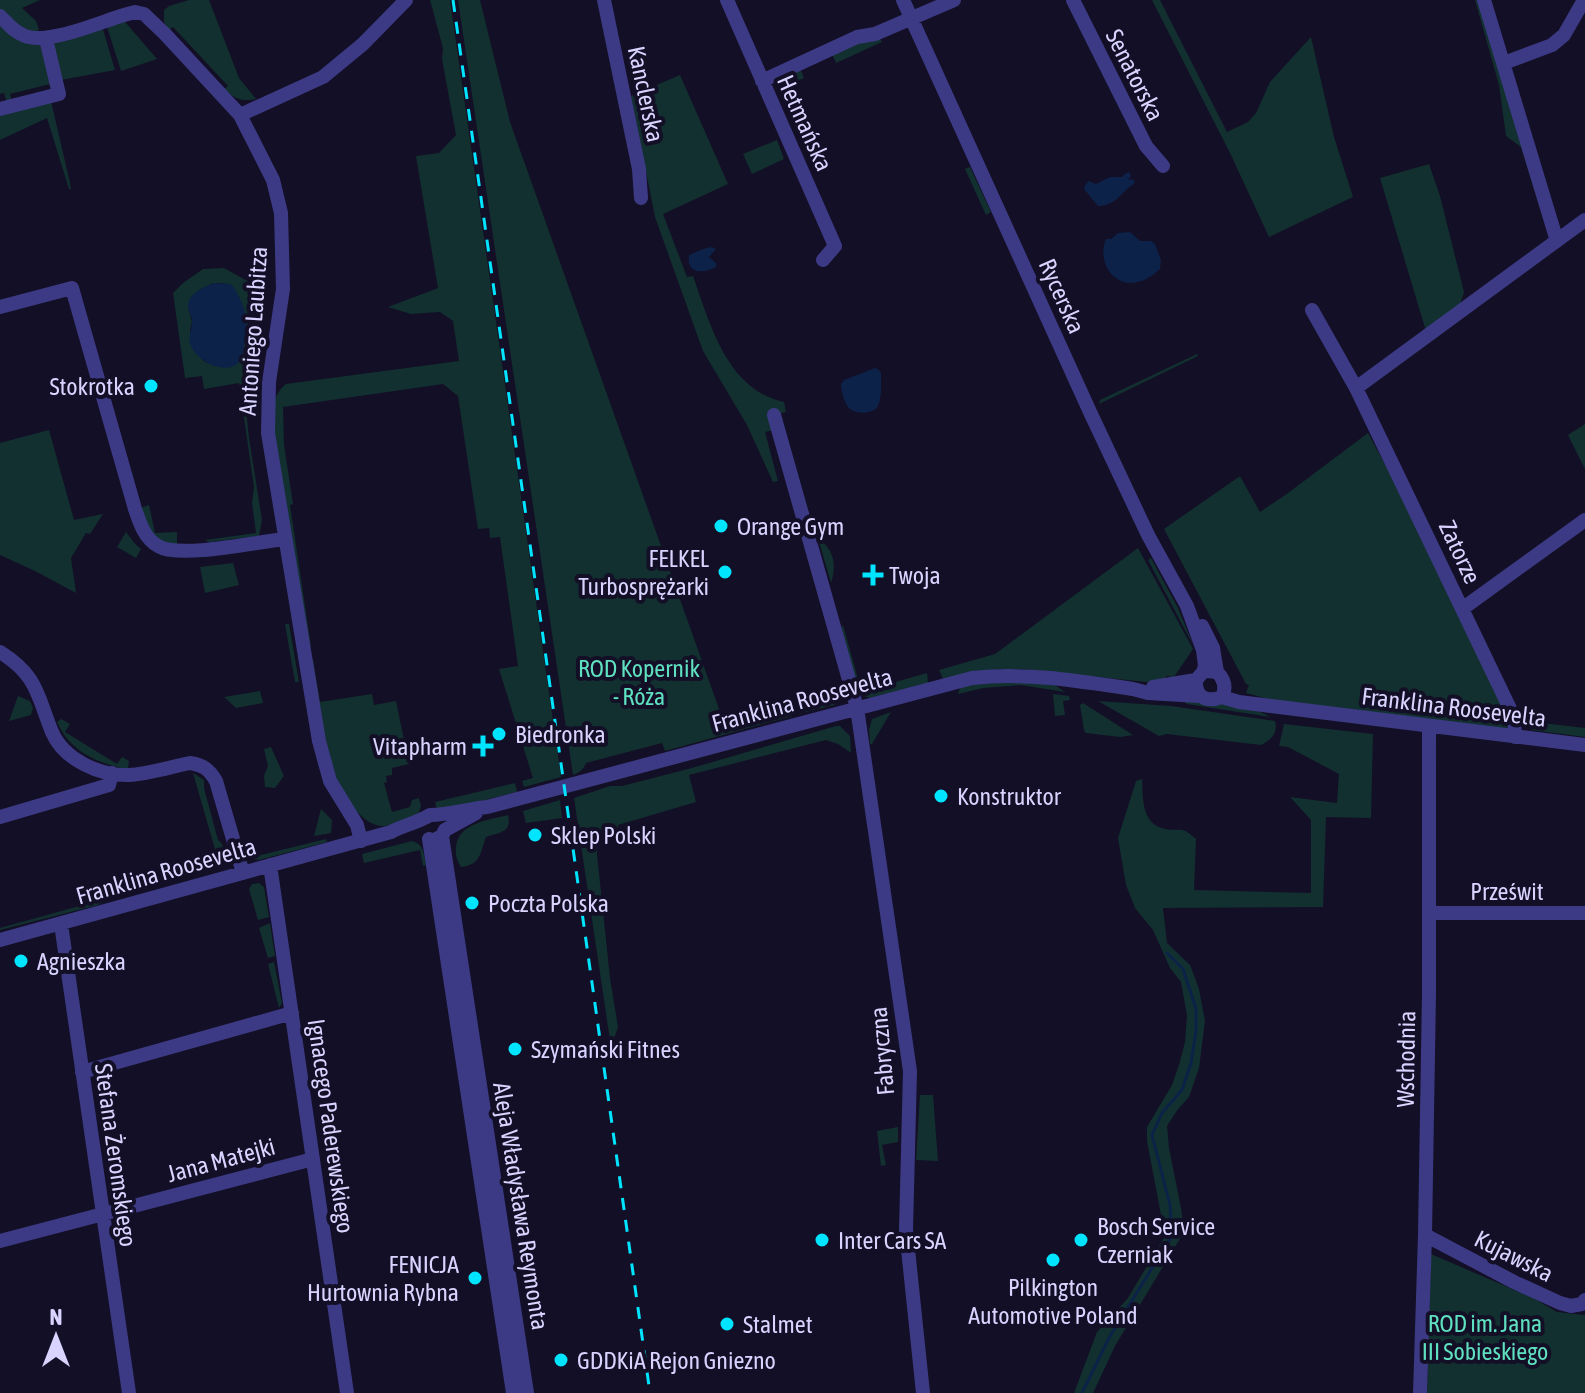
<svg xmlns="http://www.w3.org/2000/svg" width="1585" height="1393" font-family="'Asap Condensed',sans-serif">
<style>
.green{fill:#12302f;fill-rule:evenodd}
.water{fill:#0c2248}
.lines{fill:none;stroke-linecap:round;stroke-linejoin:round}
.stream{stroke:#0c2248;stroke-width:3}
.minor{stroke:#3d3a85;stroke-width:14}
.rail{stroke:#00e5ff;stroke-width:3;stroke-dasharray:12 10;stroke-linecap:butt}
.poi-dot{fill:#00e5ff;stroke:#130f26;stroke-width:3}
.labels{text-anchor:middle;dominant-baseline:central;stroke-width:8;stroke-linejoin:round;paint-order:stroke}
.street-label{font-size:24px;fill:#d9d4ff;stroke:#130f26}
.poi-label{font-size:24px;fill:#d9d4ff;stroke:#130f26;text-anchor:start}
.park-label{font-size:24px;fill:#5fe0c0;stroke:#130f26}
</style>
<rect width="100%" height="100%" fill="#130f26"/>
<path class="green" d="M0,0H40L22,8L36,21L39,30L31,33L0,12Z
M189,0H209L239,78L256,99C242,102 235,99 224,89L228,86L173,27L169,30L164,22V10L169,6Z
M430,0H450L561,777L524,787L522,781L533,778L499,669L518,666L500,537L490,538L489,528L478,529L458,396L443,384L283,407L284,445L293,504L290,505L311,646L307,645L273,432C274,413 270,397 286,384L459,361L453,321L440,312L411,314L388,307L438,288L416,156L439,153L456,135L442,59L443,48Z
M458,0H480L510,122L723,720L810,697L812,703L837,697L834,705L806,712L803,705L790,708L792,716L665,751L662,743L586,763C583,770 580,772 573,775Z
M1152,0H1160L1227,132L1248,122L1256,113L1270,82L1311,37L1334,137L1353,197L1269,237L1230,153Z
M1475,0H1480L1548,234L1521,147L1506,136L1499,85Z
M0,19L40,43L54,83L10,94L12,101L7,103L4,93L0,94Z
M122,20L126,23L157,59L121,71L107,27Z
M102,26L115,70L61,80L53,40Z
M880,39L882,42L836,63L832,54L853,44Z
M800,68L804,78L788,85L783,100L777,86L782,77Z
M680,75L728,184L663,214L687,277L693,276C710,324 727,390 784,402L786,412L770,416L774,430L765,432L778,481L773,482L747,425L703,351L655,217L631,96Z
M51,101L70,183L71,189H69L47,118L0,140V115Z
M777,140L784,159L752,174L743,154Z
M1429,164L1440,196L1464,292L1460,305L1426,331L1380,178Z
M970,167L991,212L986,215L965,169Z
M224,268L262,289L244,391L249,438L262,520L259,536L209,542L205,540L256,533L252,503L254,487L239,383L204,389L202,376L185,378L173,293L183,283L203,269ZM214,283H224C235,297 248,310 246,330C246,339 243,347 243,356L228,367H220L205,362L194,351L190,330L192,322L188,307L199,290Z
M1197,354L1198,356L1099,404L1100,400Z
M1585,424V469L1568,435Z
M49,430L74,520L103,514L90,534L86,533L71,558L76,593L37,572L0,555V443Z
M1368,433L1387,468L1510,720L1506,729L1272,700L1246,693L1249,685L1246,684L1164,529L1240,476L1260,512L1288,493Z
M149,505L155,533L177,532V546H171L152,536L141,508Z
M126,532L135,544L141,549L136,558L117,547Z
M818,538C834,550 837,564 831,583Z
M1138,548L1193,649L1174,677L1166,676L1165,684L1022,669H996L969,672L943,679L939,670L995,654Z
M1151,558L1178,608L1194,647L1148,560Z
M233,563L239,585L205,593L200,567Z
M285,624H289L299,682H295Z
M843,625L858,679L871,689L927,673L928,683L870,698L861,695L857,689L840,630Z
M313,659L320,702L372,694L374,705L396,701L409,764L392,768V775L386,776L387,782L384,783L392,812L410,807L412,800L419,798L421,806L418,816C407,819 393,826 382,826C354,825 331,772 325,748C318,720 315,690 310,661Z
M980,682L1052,683L1065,692L1021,685L983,688L958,694C960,683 971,684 980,682Z
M260,691L263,703L236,708L224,697Z
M1053,694L1069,696L1070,700L1063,701L1065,715L1055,716Z
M18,696L30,701L33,708L31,715L9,721Z
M1098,701L1171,706L1275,721C1278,734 1272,739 1261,745L1167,734L1159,736Z
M1183,701C1208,703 1249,703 1270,717L1187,704Z
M1083,703L1133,735L1120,737L1086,733L1084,730L1080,705Z
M891,712L872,744H870L869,730L872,719Z
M61,719L70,724L65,732L117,764L122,757L129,761L128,769C97,764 70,751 57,722Z
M1525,721L1585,728V737L1531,730Z
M1284,724L1373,734L1371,818L1326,817L1323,907L1163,908L1167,943L1190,965L1199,989L1205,1021L1199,1068L1189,1097L1178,1109L1167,1126L1169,1148L1181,1208L1184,1232L1115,1346L1093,1393H1074L1097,1332L1128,1298L1165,1236L1147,1141V1127L1172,1085L1179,1065L1185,1042L1187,1016L1181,982L1170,968L1153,930L1135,908L1126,885L1118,838L1136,781L1142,779C1143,798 1141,824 1165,829C1183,832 1180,825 1196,839L1194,890L1311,893V820L1290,797L1337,803L1339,774L1288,747L1279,746Z
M836,726H840L850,736L851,753L838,744L826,740L689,775L696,802L618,825L621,839L596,845L610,978L618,1027L611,1047L574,798L610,786H622L692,768Z
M271,747L284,776L275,788L265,787L264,776L268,766L264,749Z
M193,773L204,780V788L218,840C225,846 228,853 223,861L219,863Z
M515,783L517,792L440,811L437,810L435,802Z
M560,800L562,818L526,823L523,811Z
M321,809L332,820L331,833L314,836Z
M508,815C512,833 500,832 486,837C480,853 481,865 461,867C457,861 455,855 456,848C457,823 489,820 508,815Z
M326,839L327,842L259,860L249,858Z
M412,841C424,844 424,854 426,865L423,866L420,850L364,863L362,854Z
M259,883L264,887L269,917L258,920L249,889L252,884Z
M112,897L98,905L0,930V928Z
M270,923L275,956L268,958L259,928Z
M274,962L282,1003L279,1008L268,964Z
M920,1095H933L938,1161L916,1160Z
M898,1127V1142L882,1145L886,1165L881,1166L877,1131Z
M1431,1254L1535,1299L1557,1312L1585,1315V1393H1427Z"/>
<path class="water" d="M1129,172L1131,176L1128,180L1133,179L1135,183C1122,191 1115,207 1098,206L1084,189L1085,185L1089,181L1096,184L1110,177H1122L1125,174Z
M1130,232L1140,241H1151L1155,244L1161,260L1160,269C1153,276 1141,283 1131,283C1108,282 1098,257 1106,239H1111L1118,233Z
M712,247L716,249L709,257L716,263V267C703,274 686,274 689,255L703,249Z
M215,283L231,284C242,298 250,319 245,337C243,344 245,355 240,361C227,378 194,360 190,343C188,335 193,327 192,319C191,316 188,309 188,307C188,293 204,287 215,283Z
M875,368L879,370L881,373C881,383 882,397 878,406C873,415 855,414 849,408C844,403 841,390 841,384L844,380Z"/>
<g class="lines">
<path class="stream" d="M1082,1393L1110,1336L1172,1236L1170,1205L1152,1135L1162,1113L1182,1090L1191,1063L1196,1031V1009L1183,969L1167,953"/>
<path class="minor" d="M604,0L639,169L641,198
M727,0L835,246L823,260
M903,0L1090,412L1148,535L1187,606L1203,650L1205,666L1203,672
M1073,0L1146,146L1163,166
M1484,0L1557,241
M0,16C8,24 14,32 25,36C48,45 100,22 124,15L135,12L144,14L165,34L240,115L273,180L281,213L283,289L269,382L268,433L319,741L330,781L357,825L361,841
M1504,63L1552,45L1564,35L1584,0
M762,81L857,37L875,34L954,0
M0,109L59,94L46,39
M240,115L323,77L363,44L406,0
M0,307L72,288L135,509C140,523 144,538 158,546C179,559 257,542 284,539
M1312,310L1356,388L1514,717L1515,737
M1356,388L1585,220
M774,415L857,708L910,1071L906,1230L923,1393
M1462,609L1585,520
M1202,626L1213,648L1217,672
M0,652C38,676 37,695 52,732C64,760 100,776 129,775C149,774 170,767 190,763C203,765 209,769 216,781L243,873
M1207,671L1217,672C1224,679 1227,687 1222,697C1206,703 1195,697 1196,680L1203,672Z
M1153,687L1196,680
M1222,697L1239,702L1585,745
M0,817L109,785L112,773
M442,836L527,1393
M429,839L513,1393
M434,840L442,836L445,830L476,813
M270,865L347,1393
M1429,913H1585
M61,924L129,1393
M0,940L391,832C404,825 417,823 430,815C449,815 468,809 487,807L972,678C1026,672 1079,681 1133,689L1148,693L1199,696
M82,1072L292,1013
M1425,1235L1514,1282L1560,1303L1571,1306L1582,1304L1585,1300
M0,1241L313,1159
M1420,1393L1425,1235L1429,993V726"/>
<path class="rail" d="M453,0L650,1393"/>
</g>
<g class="poi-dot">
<circle cx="151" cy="386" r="8"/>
<circle cx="721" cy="526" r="8"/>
<circle cx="725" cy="572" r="8"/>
<path d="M869 563h8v8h8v8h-8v8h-8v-8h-8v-8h8z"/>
<circle cx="499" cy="734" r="8"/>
<path d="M479 734h8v8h8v8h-8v8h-8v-8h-8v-8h8z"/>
<circle cx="941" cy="796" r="8"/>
<circle cx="535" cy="835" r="8"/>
<circle cx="472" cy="903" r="8"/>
<circle cx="21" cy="961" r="8"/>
<circle cx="515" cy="1049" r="8"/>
<circle cx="822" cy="1240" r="8"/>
<circle cx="1081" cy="1240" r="8"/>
<circle cx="1053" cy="1260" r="8"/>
<circle cx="475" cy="1278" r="8"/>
<circle cx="727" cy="1324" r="8"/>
<circle cx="561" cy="1360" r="8"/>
</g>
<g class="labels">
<g class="street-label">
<text transform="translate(1135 75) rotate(63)">Senatorska</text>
<text transform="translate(646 94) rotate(78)">Kanclerska</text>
<text transform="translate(805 123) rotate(66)">Hetmańska</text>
<text transform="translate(1062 296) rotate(66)">Rycerska</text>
<text transform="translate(253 331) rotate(-86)">Antoniego Laubitza</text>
<text transform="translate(1460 552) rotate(65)">Zatorze</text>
<text transform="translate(802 700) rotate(-15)">Franklina Roosevelta</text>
<text transform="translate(1454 707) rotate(7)">Franklina Roosevelta</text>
<text transform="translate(166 871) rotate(-16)">Franklina Roosevelta</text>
<text x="1507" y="891">Prześwit</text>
<text transform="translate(882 1051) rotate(-95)">Fabryczna</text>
<text transform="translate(1406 1059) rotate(-89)">Wschodnia</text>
<text transform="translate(331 1126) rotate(82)">Ignacego Paderewskiego</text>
<text transform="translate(116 1155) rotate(82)">Stefana Żeromskiego</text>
<text transform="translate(221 1160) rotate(-15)">Jana Matejki</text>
<text transform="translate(521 1206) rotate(81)">Aleja Władysława Reymonta</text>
<text transform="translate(1514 1256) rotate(27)">Kujawska</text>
</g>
<g class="poi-label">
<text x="135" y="386" text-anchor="end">Stokrotka</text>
<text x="737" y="526">Orange Gym</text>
<text x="709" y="558" text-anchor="end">FELKEL<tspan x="709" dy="28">Turbosprężarki</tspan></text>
<text x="889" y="575">Twoja</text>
<text x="515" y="734">Biedronka</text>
<text x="467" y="746" text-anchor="end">Vitapharm</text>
<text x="957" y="796">Konstruktor</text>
<text x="551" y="835">Sklep Polski</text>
<text x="488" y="903">Poczta Polska</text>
<text x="37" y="961">Agnieszka</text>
<text x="531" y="1049">Szymański Fitnes</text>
<text x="1097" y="1226">Bosch Service<tspan x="1097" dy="28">Czerniak</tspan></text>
<text x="838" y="1240">Inter Cars SA</text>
<text x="459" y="1264" text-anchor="end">FENICJA<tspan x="459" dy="28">Hurtownia Rybna</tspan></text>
<text x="1053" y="1287" text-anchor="middle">Pilkington<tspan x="1053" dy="28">Automotive Poland</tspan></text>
<text x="743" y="1324">Stalmet</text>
<text x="577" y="1360">GDDKiA Rejon Gniezno</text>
</g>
<g class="park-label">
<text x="639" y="668">ROD Kopernik<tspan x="639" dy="28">- Róża</tspan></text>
<text x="1485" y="1323">ROD im. Jana<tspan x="1485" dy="28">III Sobieskiego</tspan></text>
</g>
</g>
<g transform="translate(56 1337)" stroke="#130f26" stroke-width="6" paint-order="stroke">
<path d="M0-6L14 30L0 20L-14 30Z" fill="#d9d4ff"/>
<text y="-12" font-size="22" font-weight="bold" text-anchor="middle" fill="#d9d4ff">N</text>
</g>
</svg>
